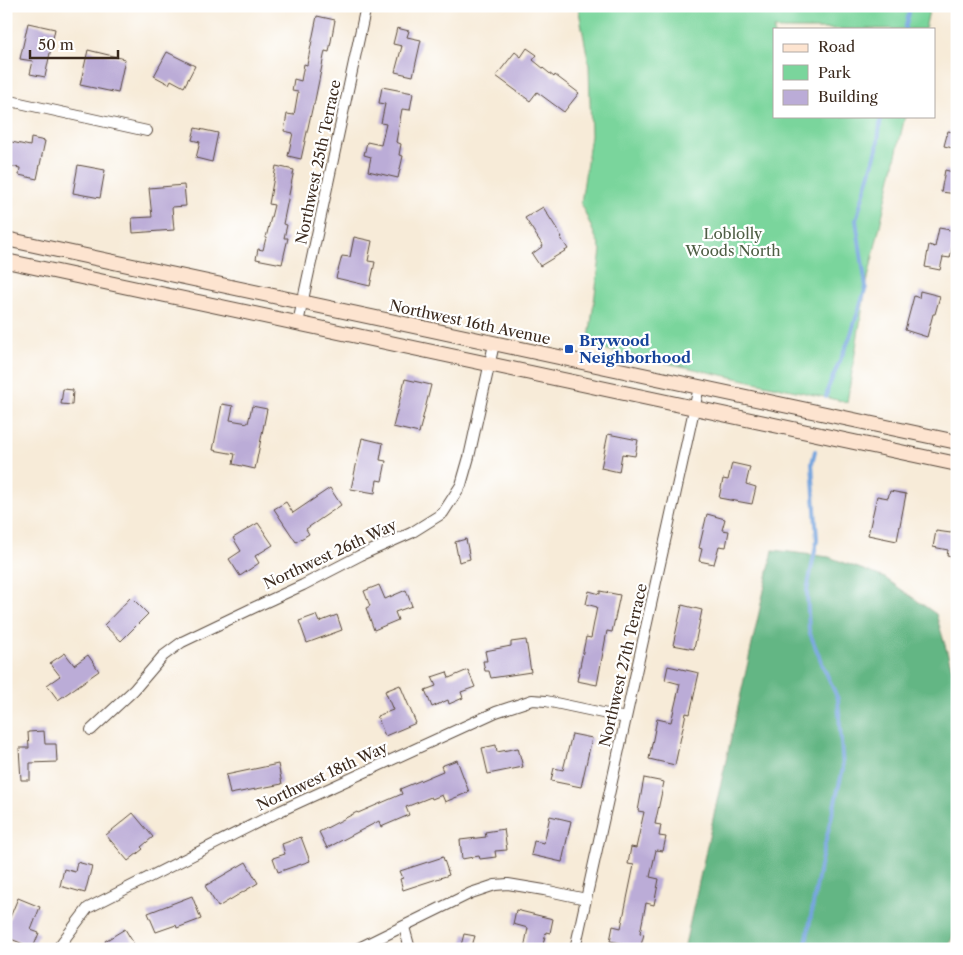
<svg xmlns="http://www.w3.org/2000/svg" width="963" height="955" font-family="'Libre Caslon Text',serif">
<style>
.green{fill:#7ad59c;stroke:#5a805d}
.forest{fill:#63b684;stroke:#4f7051}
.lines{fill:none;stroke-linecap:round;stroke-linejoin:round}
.stream{stroke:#74a4de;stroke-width:4}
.building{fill:#bbacd7}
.minor-casing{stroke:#57473a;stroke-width:12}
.secondary-casing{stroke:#57473a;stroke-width:16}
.minor{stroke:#fff;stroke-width:10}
.secondary{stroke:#fde4d0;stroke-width:14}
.transit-dot{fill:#1a4fb4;stroke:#fff;stroke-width:2}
.labels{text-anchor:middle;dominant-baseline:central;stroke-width:4.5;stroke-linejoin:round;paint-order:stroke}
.street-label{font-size:15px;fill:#3b2a1e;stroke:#fff}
.park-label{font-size:15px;fill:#4e5d44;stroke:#fff}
.transit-label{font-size:15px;font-weight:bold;fill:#164399;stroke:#fff;text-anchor:start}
</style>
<rect width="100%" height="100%" fill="#fff"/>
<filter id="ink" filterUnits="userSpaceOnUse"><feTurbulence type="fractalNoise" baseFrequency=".02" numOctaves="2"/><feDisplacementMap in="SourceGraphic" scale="10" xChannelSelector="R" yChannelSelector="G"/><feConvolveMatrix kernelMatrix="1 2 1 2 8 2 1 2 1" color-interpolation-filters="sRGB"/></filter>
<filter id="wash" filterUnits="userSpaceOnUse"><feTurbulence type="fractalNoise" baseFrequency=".0096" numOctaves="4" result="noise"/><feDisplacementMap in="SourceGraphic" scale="20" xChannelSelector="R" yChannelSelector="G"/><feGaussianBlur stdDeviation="1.12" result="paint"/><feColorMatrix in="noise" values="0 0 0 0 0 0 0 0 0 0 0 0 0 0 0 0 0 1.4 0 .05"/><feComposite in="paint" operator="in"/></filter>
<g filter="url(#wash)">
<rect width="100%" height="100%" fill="#f7ebd8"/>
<path class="green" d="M578,6H930L925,29H774V116H905L866,287L847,402L588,346L601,250L581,203L591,135L589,65Z"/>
<path class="forest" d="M773,550L829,557L885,578L936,614L954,676L957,680V924L948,949H684Z"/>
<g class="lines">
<path class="stream" d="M905,29L909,13L907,6
M826,397L828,388L849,340L866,287L856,220L877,149L881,116
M805,949L821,861L843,769L838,699L823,666L809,631L807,591L817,540L812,463L815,451"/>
</g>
<g id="blocks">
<path class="building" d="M317,16L335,20L329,52L325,51L314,105H313L301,159L288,156L293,133L284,131L287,114L294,115L298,92L292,91L294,79L301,81L304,64L307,65Z
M28,23L55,29L45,77L30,74L33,61L20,59Z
M397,28L409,31L407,37L421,40L413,76L395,72L402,46L393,44Z
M527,48L537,55L533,60L554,77L555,75L579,93L564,112L537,92L530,101L496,76L515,52L521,57Z
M88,50L125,59L118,93L80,85Z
M167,52L195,66L184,87L171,80L169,84L154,76Z
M382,87L413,93L410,110L402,109L396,142L401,144L399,155L403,156L398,178L368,171L371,157L364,155L367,142L381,145L386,124L381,123L385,104L379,103Z
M195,128L218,133L212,162L196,158L200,142L192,140Z
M948,131L957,133V149L944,146Z
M31,138L45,141L37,179L19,175L20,168L6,165V147L7,141L30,146Z
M78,165L105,170L100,198L73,193Z
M276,166L294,170L283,224L287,225L284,238H288L282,264L256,259L258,249L263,250L274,205L269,204Z
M945,170L957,173V194L941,192Z
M184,185L186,206L172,207L174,230L133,233L132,218L152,217L149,188Z
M543,207L562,237L561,238L568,249L540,266L532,254L543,246L525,218Z
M939,228L956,231L950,258L943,257L940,270L925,267L929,245L935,247Z
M354,237L372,241L368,261L375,262L370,286L336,278L342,256L350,257Z
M920,291L940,296L935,314H933L927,337L905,330L914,296L919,298Z
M405,379L431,385L419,433L393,427Z
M63,389L73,390L72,405L61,404Z
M222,404L233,406L230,420L248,423L252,406L267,409L255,469L233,464L235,454L213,450Z
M608,434L638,440L635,456L622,454L619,472L601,468Z
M362,438L383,443L380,460L386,461L382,481L377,480L375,493L351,489Z
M732,463L750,467L746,484L756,487L752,504L719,498L723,479L728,480Z
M330,488L341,505L306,529L309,534L296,542L274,509L286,502L293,513Z
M890,491L906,494L897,541L868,535L877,496L888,498Z
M707,514L725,519L722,530L729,531L726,547L719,546L714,564L699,561L702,549L699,548Z
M258,523L273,545L255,556L259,563L240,576L229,559L241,551L233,538Z
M952,530H957V558L947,556L948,550L933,547L936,531L951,533Z
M466,539L470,559L459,562L455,542Z
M379,585L385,599L406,590L412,606L395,612L398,620L374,630L366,608L370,606L364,591Z
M589,591L600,594V591L620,595L612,632L607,631L597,685L577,681L586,637L591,638L597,607L586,604Z
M131,597L148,614L121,641L104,625Z
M682,605L702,610L694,649L673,645Z
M316,615L319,622L337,615L342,630L307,643L299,621Z
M526,640L531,672L491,678L489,671H485L483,661H487L485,651L511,646V642Z
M65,653L74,665L88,655L99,671L58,700L47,685L60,676L50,663Z
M668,666L699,673L690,714L686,713L675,765L649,759L657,719L671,722L680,684L665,680Z
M468,670L475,687L461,692L463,698L449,704L448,700L432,707L425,690L436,686L432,677L447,672L449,678Z
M400,685L416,723L385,736L377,716L393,710L385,691Z
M44,731L45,744H56L57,762L30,763V780H21L19,748H29L28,732Z
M572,734L592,738L581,787L551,781L554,768L563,770Z
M496,745L497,752L518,748L523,767L488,774L482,748Z
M457,760L469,792L445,802L442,795L432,799L431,797L406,807L409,815L381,827L379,821L327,848L319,832L357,812L358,813L402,794L400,789L443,771L441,766Z
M278,764L282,784L230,794L226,775Z
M644,778L664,782L655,824L661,825L659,836L666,837L663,851L656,850L650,877L659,879L654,905L646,903L640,933L644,934L640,949H620L621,943L610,941L613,926L621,928L634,865L628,864L631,847L636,848L644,812L638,811Z
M133,813L153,837L141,847L143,849L128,861L106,835Z
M550,816L571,821L562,862L531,855L534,841L544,843Z
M504,829L507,850L495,851L496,857L480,859L479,856L462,859L460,840L486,837L485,832Z
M301,837L310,861L278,872L273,858L285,854L282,844Z
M443,857L449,875L403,890L400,879L403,878L400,871Z
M77,862L92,866L85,893L60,886L64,869L75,872Z
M246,862L258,883L218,907L205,886Z
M192,896L201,919L177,928L176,925L156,932L148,913Z
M18,898L40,907L31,930L39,933L33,948L6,937V927Z
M516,910L553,919L550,933L546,932L542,949H524L528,928L513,924Z
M125,929L134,944L126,949H109L105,941Z
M464,934L475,936L471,949H460Z"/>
</g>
</g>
<g filter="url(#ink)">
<use href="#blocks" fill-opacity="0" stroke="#57473a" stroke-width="1"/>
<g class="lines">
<g class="minor-casing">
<path id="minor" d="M6,100L147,131
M298,323L366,6
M91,730L134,690L163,656L182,642L253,608L303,585L361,555L411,533L443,513L461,485L469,457L494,344
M404,927L410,949
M59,949L60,945L88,908L280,811L496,712L532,700L546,701L626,718
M357,949L471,893L495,885L508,884L544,890L586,899
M575,949L699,387"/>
</g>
<g class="secondary-casing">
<path id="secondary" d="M6,239L957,442
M6,261L957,464"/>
</g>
<use href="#minor" class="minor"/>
<use href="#secondary" class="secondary"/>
</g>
</g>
<rect class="transit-dot" x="564" y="344" width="10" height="10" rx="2.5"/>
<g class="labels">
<g class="street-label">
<text transform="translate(318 162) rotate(-78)">Northwest 25th Terrace</text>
<text transform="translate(470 322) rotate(12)">Northwest 16th Avenue</text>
<text transform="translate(330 554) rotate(-25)">Northwest 26th Way</text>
<text transform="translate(623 665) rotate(-77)">Northwest 27th Terrace</text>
<text transform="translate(322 776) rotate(-25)">Northwest 18th Way</text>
</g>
<g class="park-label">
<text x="733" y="233">Loblolly<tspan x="733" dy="17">Woods North</tspan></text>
</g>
<g class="transit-label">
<text x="579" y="340">Brywood<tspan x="579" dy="17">Neighborhood</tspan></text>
</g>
</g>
<rect width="963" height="955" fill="none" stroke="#fff" stroke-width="25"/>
<rect x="773" y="28" width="162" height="90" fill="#ffffff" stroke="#b1aaa5"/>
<rect x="783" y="44" width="25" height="8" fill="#fde4d0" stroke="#b1aaa5"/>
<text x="818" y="52" font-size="15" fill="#3b2a1e">Road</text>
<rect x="783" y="65" width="25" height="15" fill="#7ad59c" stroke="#b1aaa5"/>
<text x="818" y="78" font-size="15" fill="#3b2a1e">Park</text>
<rect x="783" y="90" width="25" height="15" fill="#bbacd7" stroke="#b1aaa5"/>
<text x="818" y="102" font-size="15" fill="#3b2a1e">Building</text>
<path d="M30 50v8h88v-8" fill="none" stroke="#3b2a1e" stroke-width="2.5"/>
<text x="38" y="50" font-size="15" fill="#3b2a1e" stroke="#ffffff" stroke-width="4" paint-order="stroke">50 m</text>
</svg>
